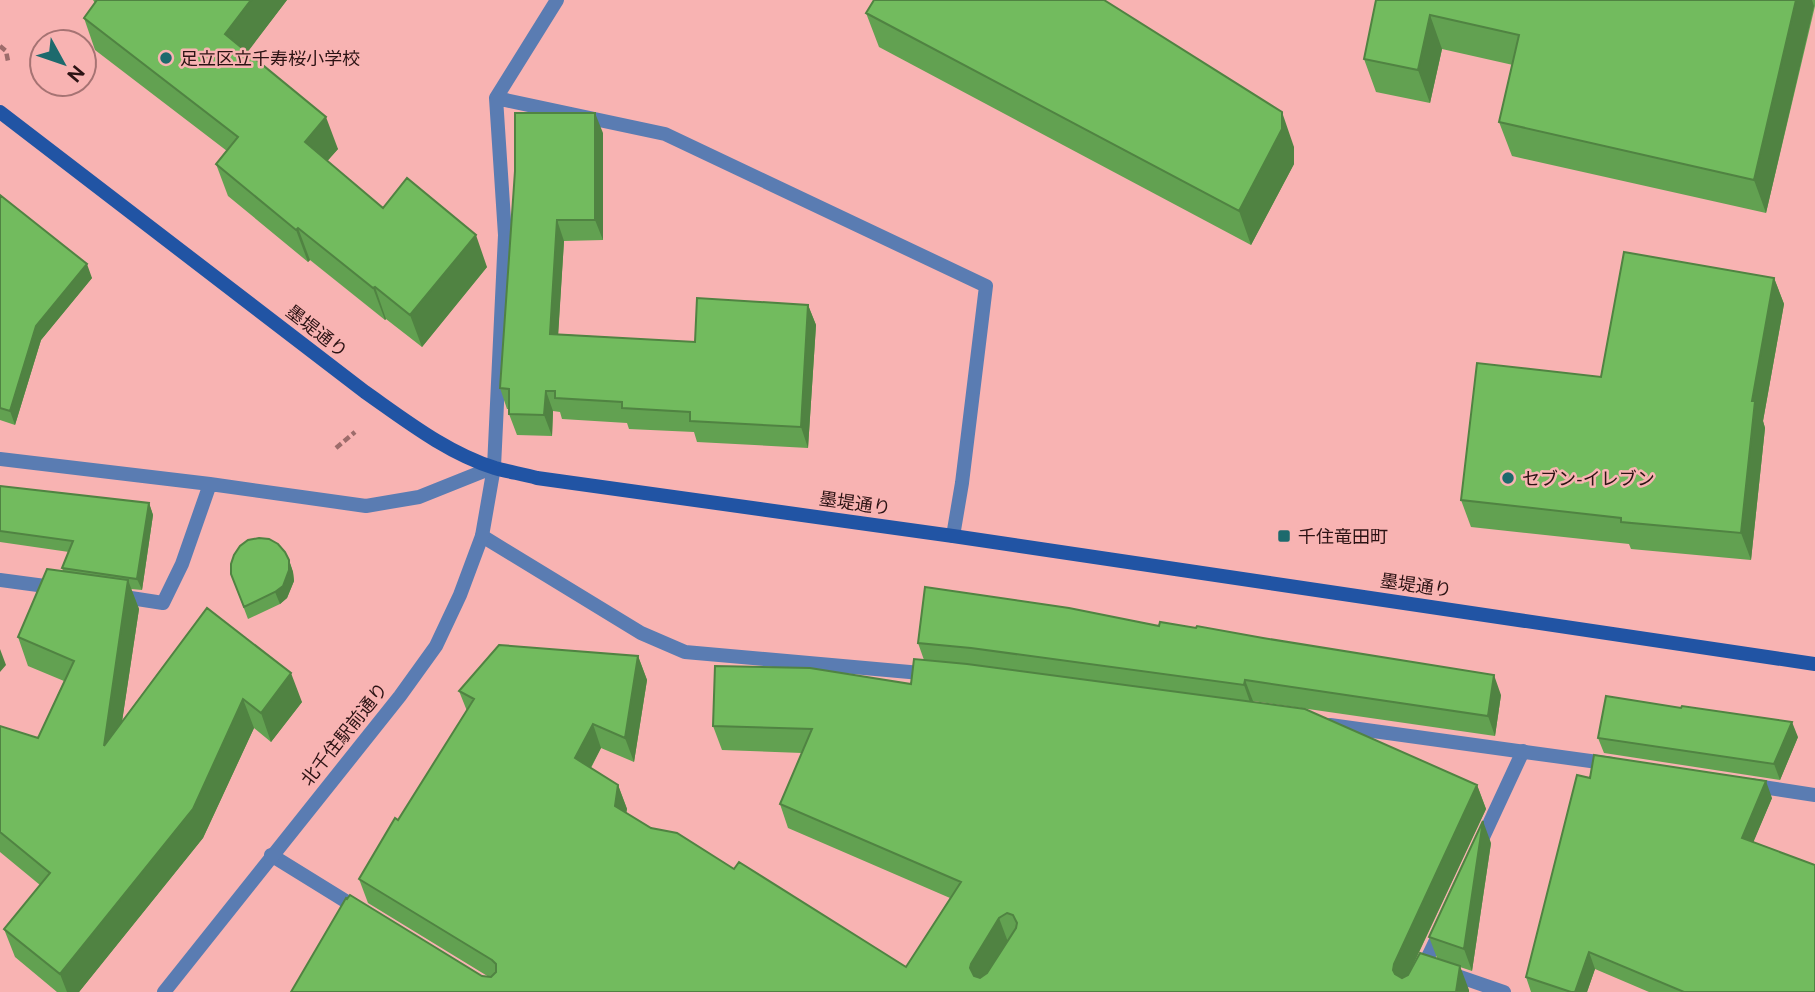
<svg xmlns="http://www.w3.org/2000/svg" width="1815" height="992" font-family="'Public Sans','Noto Sans JP',sans-serif">
<style>
.lines{fill:none;stroke-linecap:round;stroke-linejoin:round}
.path{stroke:#9d6c6b;stroke-width:4.5;stroke-dasharray:7 3.5;stroke-linecap:butt}
.service{stroke:#5a7cb2;stroke-width:14}
.minor{stroke:#5a7cb2;stroke-width:14}
.tertiary{stroke:#5a7cb2;stroke-width:14}
.secondary{stroke:#2154a4;stroke-width:14}
.wall{fill:#62a151}
.shaded-wall{fill:#508342}
.building{fill:#72bb5e;stroke:#508342;stroke-width:2;fill-rule:evenodd}
.poi-dot{fill:#1d6a6d;stroke:#f8b3b2;stroke-width:2.5}
.labels{text-anchor:middle;dominant-baseline:central;stroke-width:5;stroke-linejoin:round;paint-order:stroke}
.poi-label{font-size:18px;fill:#2c1314;stroke:#f8b3b2;text-anchor:start}
.street-label{font-size:18px;fill:#2c1314;stroke:#f8b3b2}
</style>
<rect width="100%" height="100%" fill="#f8b3b2"/>
<g class="lines">
<path class="path" d="M0,46L6,51L8,61
M336,448L355,432"/>
<path class="service" d="M1478,848L1523,751
M271,855L360,910
M1446,972L1504,992
M1411,992L1441,930"/>
<path class="minor" d="M496,98L665,134L986,286L962,483L953,536
M0,459L210,484L366,506L419,497L494,467L505,235L496,98L557,0
M482,536L641,633L685,652L932,674
M0,580L60,588
M118,596L163,603L182,564L210,484
M1330,725L1612,764
M1749,785L1815,795"/>
<path class="tertiary" d="M164,992L400,696L436,646L460,595L482,536L494,467"/>
<path class="secondary" d="M0,112L365,392C405,420 447,453 495,468C509,472 523,474 537,478L953,536L1815,664"/>
</g>
<path class="wall" d="M93,0H287L247,52L338,149L327,161L383,208L487,267L422,347L386,319L385,320L310,260L308,262L228,196L216,164L227,151L95,50L84,18L95,3Z
M1376,0H1815V6L1766,213L1512,156L1499,122L1513,65L1442,49L1430,103L1376,92L1364,59Z
M866,13L1294,147V164L1251,245L879,47Z
M603,133V240L564,241L558,334L695,342L808,305L816,325L808,448L697,442L694,432L629,429L627,423L562,419L560,412L553,411L552,436L517,435L509,414V409H507L500,388L515,171Z
M0,195L92,278L41,340L15,425L0,420Z
M1774,278L1784,304L1763,421L1765,428L1751,560L1631,549L1629,544L1471,527L1461,500L1601,377Z
M0,486L149,503L153,515L142,590L131,589L139,609L122,721L207,608L302,702L271,742L254,728L203,838L79,992H57L15,957L4,929L40,885L0,852V726L38,738L64,681L28,666L18,637L63,571L62,568L69,552L0,542Z
M289,560L293,572L294,581L287,598L280,604L248,619L231,574Z
M918,643L1501,695L1495,736L1253,701L1252,702L1477,785L1486,809L1408,976L1437,958L1429,937L1491,843L1472,971L1460,967L1469,992H291L482,976L489,977L368,903L359,879L398,820L467,711L459,691L638,656L647,680L634,762L601,748L591,768L618,785L627,809L626,813L651,828L734,869L906,967L950,898L788,828L780,804L802,753L722,750L713,726L911,684L924,660Z
M1798,737L1780,780L1604,753L1598,738Z
M1590,778L1772,798L1753,842L1815,992H1649L1595,969L1587,992H1531L1526,977Z"/>
<path class="shaded-wall" d="M251,0H287L237,66L225,34Z
M1796,0H1812L1814,6L1766,213L1754,180Z
M1430,15L1442,49L1430,103L1418,70Z
M1282,112L1294,147V164L1251,245L1239,211Z
M595,113L603,133V240L595,220Z
M326,117L338,149L316,174L305,142Z
M557,220L564,241L557,354L550,334Z
M298,228L310,260L308,262L296,230Z
M476,235L487,267L422,347L410,315Z
M87,264L92,278L41,340L15,425L10,411L36,326Z
M1774,278L1784,304L1763,421L1765,428L1751,560L1741,533L1752,401Z
M375,287L386,319L385,320L373,288Z
M808,305L816,325L808,448L801,427Z
M546,391L553,411L552,436L544,415Z
M149,503L153,515L142,590L137,579Z
M289,560L293,572L294,581L287,598L280,604L275,592Z
M128,580L139,609L114,775L104,746Z
M0,649L6,665L0,672Z
M638,656L647,680L634,762L625,738Z
M291,673L302,702L271,742L261,713Z
M1494,675L1501,695L1495,736L1488,716Z
M1245,680L1253,701L1251,705L1244,685Z
M243,699L254,728L203,838L79,992H67L60,974Z
M1792,722L1798,737L1780,780L1774,764Z
M593,724L601,748L583,782L575,758Z
M1766,781L1772,798L1748,855L1742,838Z
M618,785L627,809L623,830L615,806Z
M1477,785L1486,809L1402,988L1393,970L1394,964Z
M1483,821L1491,843L1472,971L1464,949Z
M999,918L1008,942L980,988L970,968L971,964Z
M1589,952L1595,969L1587,992H1575Z
M1460,966L1469,990V992H1456Z"/>
<path class="building" d="M97,0H251L225,34L326,117L305,142L383,208L407,178L476,235L410,315L375,287L373,288L298,228L296,230L216,164L238,137L84,18Z
M874,0H1104L1282,112V129L1239,211L866,13Z
M1376,0H1796L1754,180L1499,122L1519,35L1430,15L1418,70L1364,59Z
M515,113H595V220H557L550,334L695,342L697,298L808,305L801,427L690,421V412L622,408V402L555,398V391H546L544,415L509,414V389L500,388L515,171Z
M0,195L87,264L36,326L10,411L0,408Z
M1624,252L1774,278L1752,401H1755L1741,533L1621,522V518L1461,500L1477,363L1601,377Z
M0,486L149,503L137,579L62,568L73,541L0,531Z
M259,538L269,539L278,544L285,552L289,560V570L283,586L275,592L244,607L231,574V564L234,555L240,546L248,540Z
M47,569L128,580L104,746L207,608L291,673L261,713L243,699L193,809L60,974L4,929L50,873L0,832V726L38,738L74,661L18,637Z
M925,587L1069,608L1159,626L1160,622L1196,628L1197,626L1263,638L1494,675L1488,716L1245,680L1244,685L971,648L918,643Z
M499,645L638,656L625,738L593,724L575,758L618,785L615,806L651,828L677,833L734,869L739,862L906,967L961,882L780,804L812,729L713,726L715,666L810,668L911,684L914,659L967,664L1305,709L1477,785L1394,964L1393,970L1395,974L1402,978L1408,975L1420,953L1460,966L1456,992H291L346,898L347,899L350,895L482,976L491,977L496,972V964L492,960L359,879L395,818L398,820L474,699L459,691ZM1007,913L1013,915L1017,923L1016,928L987,973L980,978L974,976L970,968L971,964L999,918Z
M1606,696L1681,708L1682,706L1792,722L1774,764L1598,738Z
M1594,755L1766,781L1742,838L1815,865V992H1684L1589,952L1575,992H1571L1526,977L1577,775L1590,778Z
M1483,821L1464,949L1429,937Z"/>
<g class="poi-dot">
<circle cx="166" cy="58" r="7"/>
<circle cx="1508" cy="478" r="7"/>
<rect x="1277" y="529" width="14" height="14" rx="3.5"/>
</g>
<g class="labels">
<g class="poi-label">
<text x="180" y="58">足立区立千寿桜小学校</text>
<text x="1522" y="478">セブン-イレブン</text>
<text x="1298" y="536">千住竜田町</text>
</g>
<g class="street-label">
<text transform="translate(317 331) rotate(38)">墨堤通り</text>
<text transform="translate(855 503) rotate(8)">墨堤通り</text>
<text transform="translate(1416 585) rotate(8)">墨堤通り</text>
<text transform="translate(344 734) rotate(-51)">北千住駅前通り</text>
</g>
</g>
<g transform="translate(63 63) rotate(130)"><circle r="33" fill="#f8b3b2" stroke="#a67373" stroke-width="2"/>
<path d="M0-5L12 26L0 18L-12 26Z" fill="#1d6a6d"/>
<text y="-10" font-size="19" font-weight="bold" text-anchor="middle" fill="#2c1314">N</text>
</g>
</svg>
